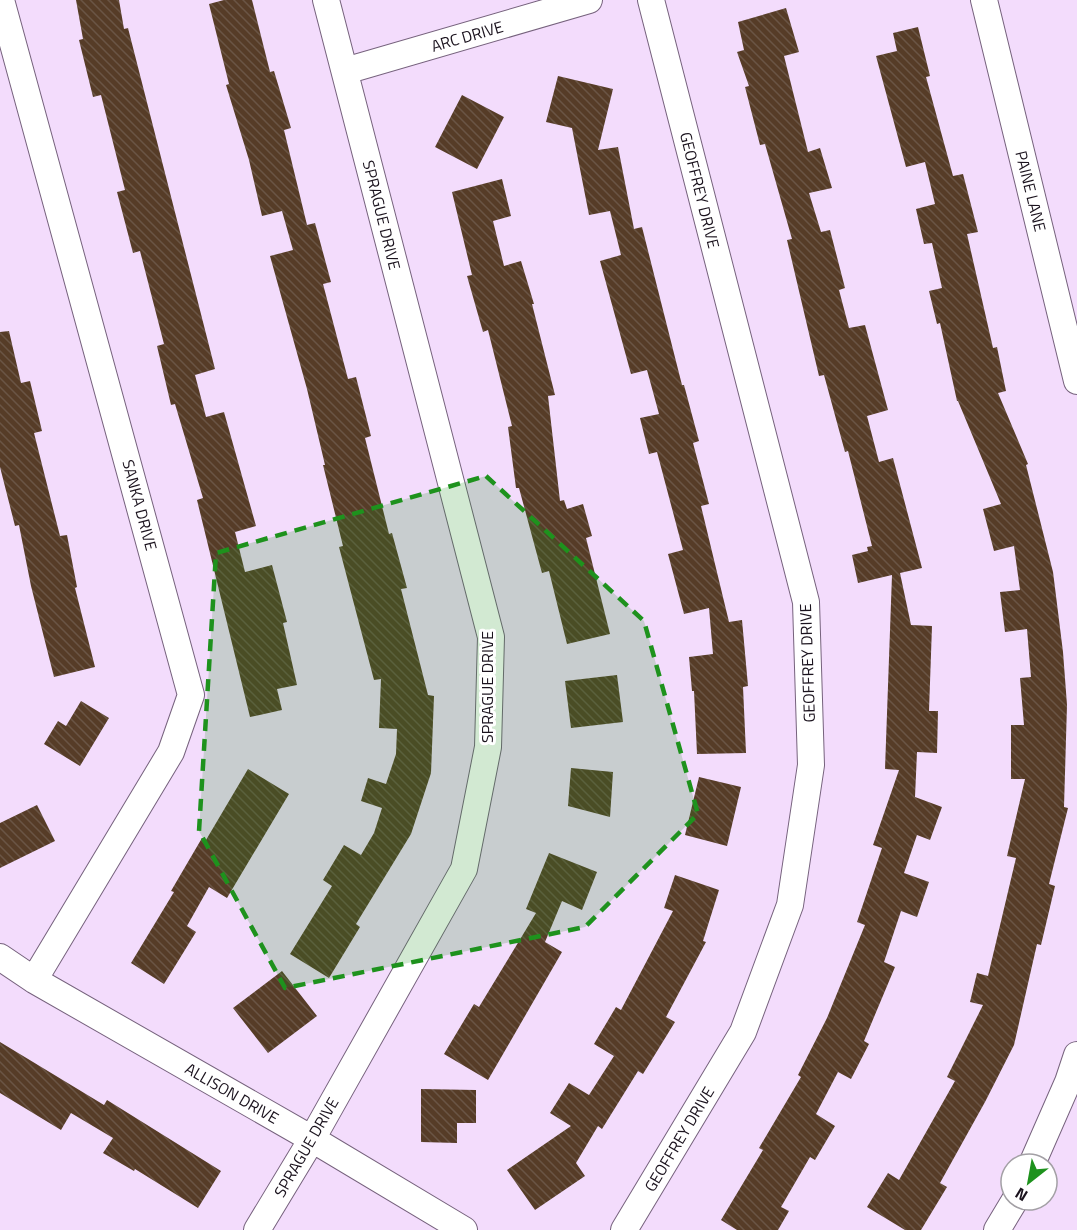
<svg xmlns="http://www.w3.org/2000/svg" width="1077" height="1230" font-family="'Titillium Web',sans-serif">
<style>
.building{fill:url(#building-back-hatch)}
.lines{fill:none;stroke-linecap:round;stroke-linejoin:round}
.street-casing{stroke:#76627d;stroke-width:28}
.street{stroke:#fff;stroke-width:26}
.marked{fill:#1e921d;fill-opacity:0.2;stroke:#1e921d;stroke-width:4.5;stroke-dasharray:12 8;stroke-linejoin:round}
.labels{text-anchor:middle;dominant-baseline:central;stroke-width:6;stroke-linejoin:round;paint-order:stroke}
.street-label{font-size:16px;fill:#1a121d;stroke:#fff}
</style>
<defs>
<pattern id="building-back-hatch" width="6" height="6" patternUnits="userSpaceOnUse" patternTransform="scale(1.5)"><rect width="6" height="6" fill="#563c27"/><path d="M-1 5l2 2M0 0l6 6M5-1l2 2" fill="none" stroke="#6a5545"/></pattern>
</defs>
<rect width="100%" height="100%" fill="#f3dcfc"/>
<path class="building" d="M76,0H119L124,29L128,28L215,369L195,375L206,417L224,412L256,526L235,532L245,572L272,565L287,622L283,623L297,685L277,689L282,710L250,717L197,500L203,498L175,404L171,405L157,346L164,344L140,251L133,253L117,192L125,190L101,95L93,97L79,40L83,39Z
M224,0H252L270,72L274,71L291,128L284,130L307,225L315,223L331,282L323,284L348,379L356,377L371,436L365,438L389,534L392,533L407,588L401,589L428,695L434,696L431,773L411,834L356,924L360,927L329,978L290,954L332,886L323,880L344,845L361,855L374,833L382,808L361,801L368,778L386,784L396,754L397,729L379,728L381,679L374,680L339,547L343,546L323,465H325L307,389L270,256L293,250L282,211L262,216L249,160L226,85L229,84L209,4Z
M786,8L799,52L784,56L808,152L820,148L832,188L809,193L821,232L830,230L845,288L839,290L849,328L865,325L888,410L867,416L879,462L893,458L922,568L900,573L911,625L932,626L929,711H938L937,753L917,752L915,797L942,807L930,840L917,835L904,873L929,882L917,917L901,911L884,962L895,967L864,1041L869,1044L851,1079L838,1072L816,1114L835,1126L815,1160L810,1157L781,1207L789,1211L778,1230H737L721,1220L763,1150L759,1148L801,1077L798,1075L827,1018L865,925L857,922L882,848L873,845L899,770L885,769L892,575L858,583L852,555L868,551L867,547L872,546L848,451L845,452L824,375L819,376L787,240L792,239L765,144L760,145L745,87L749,86L737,52L744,50L738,22Z
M918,27L930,76L926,77L953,176L963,174L978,232L967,234L993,348L997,347L1006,391L998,393L1028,464L1026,465L1053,572L1063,652L1067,705L1064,807L1068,808L1049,884L1055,886L1041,945L1037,944L1014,1045L985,1102L940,1183L947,1187L921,1230H905L867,1207L888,1173L899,1180L955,1081L947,1077L983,1005L970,1002L977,973L988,976L1016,858L1007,856L1025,779H1011V725H1024L1020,678L1031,677L1027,629L1005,632L1000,592L1020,590L1014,546L994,551L983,509L1001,504L958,401H957L940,323L937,324L929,291L942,288L932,243L924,244L916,209L935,204L925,162L906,167L876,56L897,51L893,33Z
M558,76L613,89L598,150L618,147L634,229L642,227L682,385H684L699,441L693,443L709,504L701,506L729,622L742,620L748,686L743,687L746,753L697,754L694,691H692L689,657L713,654L709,608L684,614L668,554L683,550L657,452L649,454L640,418L659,414L647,370L631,374L600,261L621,255L610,211L589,215L572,128L546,122Z
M462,95L504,117L477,169L435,147Z
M502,179L511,216L493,221L504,266L521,261L534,304H532L555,395L548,396L560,501L564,500L567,509L583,504L592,536L586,538L610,634L567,644L549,571L542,573L519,488H516L508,427L512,426L488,330L483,332L467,276L472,275L452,192Z
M9,331L21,383L30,381L42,431L34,433L60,536L67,535L77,587L75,588L95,667L54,677L31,586L19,525L15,526L0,467V332Z
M617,675L623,722L571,728L565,681Z
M81,701L109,718L80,766L44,744L58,721L66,726Z
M571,768L613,772L610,817L568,806Z
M248,769L289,794L227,898L209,887L187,926L196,932L164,984L131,963L174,892L171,891L202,838L206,840Z
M699,777L741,787L727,846L685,835Z
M37,805L55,841L0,868V823Z
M549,853L597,872L582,910L562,901L545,942L562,952L488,1080L444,1054L474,1004L479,1007L536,913L526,909Z
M675,875L719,890L703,941L706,942L666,1017L675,1022L643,1074L638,1071L602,1129L598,1126L576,1163L585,1176L535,1210L507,1170L571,1126L550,1113L569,1083L589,1095L614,1056L594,1044L616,1007L621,1010L673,911L664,908Z
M282,971L317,1016L268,1053L233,1008Z
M0,1042L104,1105L107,1100L221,1171L198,1208L135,1169L134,1171L103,1153L113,1138L71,1113L61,1130L0,1093Z
M421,1089L476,1090V1123H457V1143L421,1142Z"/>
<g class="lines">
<g class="street-casing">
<path id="street" d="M1,0L191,695L171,752L34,980
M984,0L1077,381
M345,71L589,0
M0,957L34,980L312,1139L464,1230
M1032,1164L1068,1082L1077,1055
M257,1230L312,1139L464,869L488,747L491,637L326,0
M624,1230L743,1032L790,905L811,765L806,602L651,0
M997,1230L1015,1200"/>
</g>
<use href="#street" class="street"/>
</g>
<path class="marked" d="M486,476L644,621L698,814L585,927L285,988L199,831L216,553Z"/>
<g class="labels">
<g class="street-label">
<text transform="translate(467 36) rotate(-16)">ARC DRIVE</text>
<text transform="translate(700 190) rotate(76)">GEOFFREY DRIVE</text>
<text transform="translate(1031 191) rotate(76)">PAINE LANE</text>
<text transform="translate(382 215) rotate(76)">SPRAGUE DRIVE</text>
<text transform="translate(140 505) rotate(75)">SANKA DRIVE</text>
<text transform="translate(807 663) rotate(-92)">GEOFFREY DRIVE</text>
<text transform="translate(487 687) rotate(-90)">SPRAGUE DRIVE</text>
<text transform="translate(232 1093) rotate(30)">ALLISON DRIVE</text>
<text transform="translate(679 1139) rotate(-59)">GEOFFREY DRIVE</text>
<text transform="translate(306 1147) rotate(-60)">SPRAGUE DRIVE</text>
</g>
</g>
<g transform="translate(1029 1182) rotate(211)"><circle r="28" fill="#ffffff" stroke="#a3a0a5" stroke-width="1.5"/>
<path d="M0-4.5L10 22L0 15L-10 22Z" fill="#1e921d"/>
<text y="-9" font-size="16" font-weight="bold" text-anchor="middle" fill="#1a121d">N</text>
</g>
</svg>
